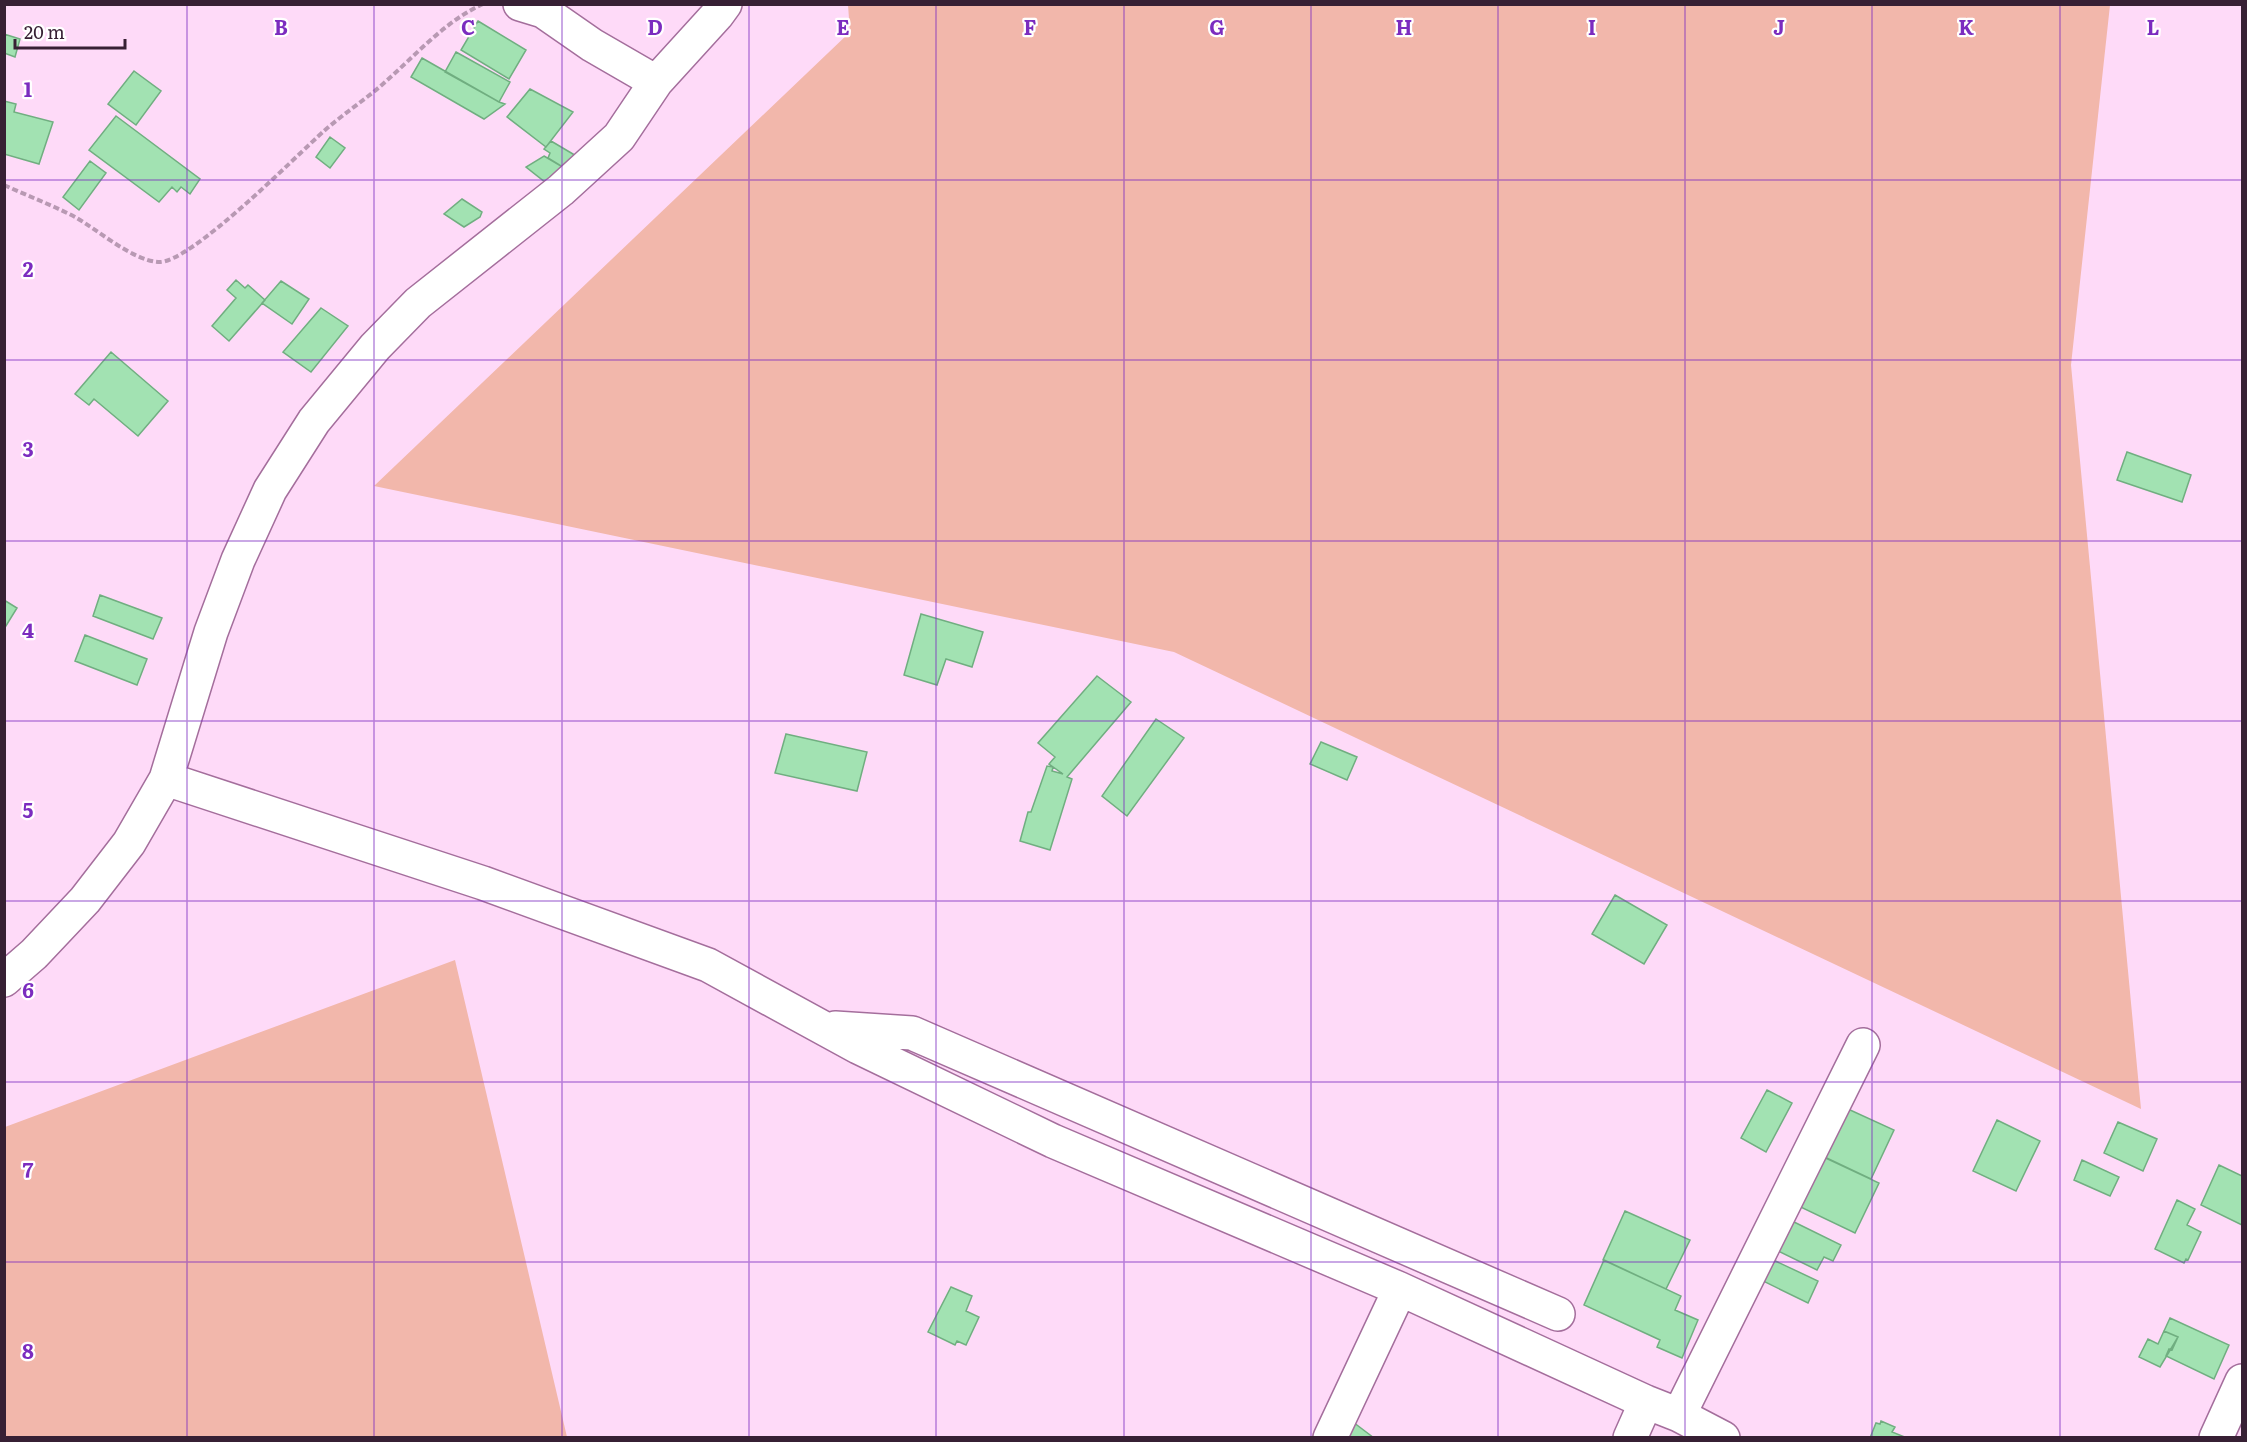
<svg xmlns="http://www.w3.org/2000/svg" width="2247" height="1442" font-family="Literata,serif">
<style>
.green{fill:#f2b7ab}
.building{fill:#a2e2b2;stroke:#70ae80;stroke-width:1.5}
.lines{fill:none;stroke-linecap:round;stroke-linejoin:round}
.minor-casing{stroke:#a46e9c;stroke-width:36}
.path{stroke:#b899b3;stroke-width:4;stroke-dasharray:6 3;stroke-linecap:butt}
.minor{stroke:#fff;stroke-width:33}
.grid{fill:none;stroke:#7b2cbf;stroke-width:1.5;stroke-opacity:0.55}
.grid-label{font-size:20px;text-anchor:middle;font-weight:bold;fill:#7b2cbf;stroke:#fff;stroke-width:4.5;stroke-linejoin:round;paint-order:stroke}
</style>
<rect width="100%" height="100%" fill="#fedaf8"/>
<path class="green" d="M848,5H2110L2071,365L2141,1109L1174,652L374,486L850,32Z
M455,960L567,1437H5V1127Z"/>
<path class="building" d="M478,21L526,50L509,79L461,50Z
M4,34L20,39L15,57L4,53Z
M456,52L510,82L499,102L445,72Z
M422,58L499,102L505,104L484,119L411,77Z
M134,71L161,91L136,125L108,104Z
M530,89L573,112L546,147L507,117Z
M4,101L16,104L14,112L53,122L39,164L4,154Z
M116,116L200,179L190,194L181,187L177,192L172,187L159,202L89,150Z
M330,137L345,148L330,168L316,157Z
M551,141L578,157L566,169L548,158L550,153L544,149Z
M544,156L566,169L545,182L526,167Z
M90,161L106,173L79,210L63,197Z
M462,199L482,212L480,217L464,227L444,214Z
M236,280L245,288L248,285L265,300L229,341L212,326L236,298L227,290Z
M281,281L309,299L292,324L262,303Z
M321,308L348,326L311,372L283,352Z
M111,352L168,401L138,436L94,399L89,405L75,394Z
M2127,452L2191,475L2182,502L2117,480Z
M100,595L162,618L153,639L93,616Z
M4,600L17,608L4,629Z
M921,614L983,632L972,667L946,659L937,685L904,675Z
M85,635L147,659L137,685L75,661Z
M1097,676L1131,702L1067,777L1072,779L1050,850L1020,841L1028,812H1031L1047,766L1053,767L1052,771L1063,774L1049,764L1055,757L1038,743Z
M1156,719L1184,738L1127,816L1102,796Z
M786,734L867,752L857,791L775,773Z
M1321,742L1357,757L1347,780L1310,764Z
M1615,895L1667,925L1644,964L1592,934Z
M1767,1090L1792,1103L1766,1152L1741,1138Z
M1837,1104L1894,1130L1871,1179L1814,1152Z
M1997,1120L2040,1141L2016,1191L1973,1171Z
M2118,1122L2157,1139L2143,1171L2104,1153Z
M1815,1153L1879,1183L1855,1233L1788,1201Z
M2082,1160L2119,1177L2110,1196L2074,1180Z
M2219,1165L2242,1176V1225L2201,1205Z
M2177,1200L2195,1209L2187,1225L2201,1232L2188,1260L2186,1259L2184,1263L2155,1249Z
M1625,1211L1690,1240L1666,1289L1603,1260Z
M1792,1221L1841,1245L1833,1261L1824,1257L1817,1270L1778,1251Z
M1769,1258L1818,1281L1808,1303L1759,1279Z
M1604,1260L1681,1296L1675,1310L1698,1320L1682,1358L1657,1347L1660,1340L1584,1305Z
M951,1287L972,1296L966,1311L979,1317L966,1345L957,1341L955,1345L928,1332Z
M2170,1318L2229,1345L2214,1379L2166,1356L2169,1349L2172,1350L2178,1337L2164,1331Z
M2164,1331L2178,1337L2160,1367L2139,1357L2148,1339L2158,1344Z
M1349,1419L1374,1438H1340Z
M1881,1421L1895,1427L1892,1432L1907,1438H1870L1876,1423L1880,1424Z"/>
<g class="lines">
<g class="minor-casing">
<path id="minor" d="M520,4L543,11L592,45L656,82
M166,779L483,883L708,965L858,1047L1053,1141L1400,1289L1646,1402L1679,1415L1723,1438
M4,980L34,954L85,900L129,843L166,779L211,632L238,560L270,490L314,421L375,347L418,303L561,190L619,137L656,82L717,15L725,4
M835,1028L912,1033L1558,1314
M1679,1415L1863,1045
M1330,1438L1400,1289
M1630,1438L1646,1402
M2216,1438L2242,1381"/>
</g>
<path class="path" d="M4,185C28,196 52,205 75,217C98,230 132,260 158,262C189,265 297,155 324,131C343,114 365,100 384,83C415,56 445,21 483,4"/>
<use href="#minor" class="minor"/>
</g>
<path class="grid" d="M187,4V1438M374,4V1438M562,4V1438M749,4V1438M936,4V1438M1124,4V1438M1311,4V1438M1498,4V1438M1685,4V1438M1872,4V1438M2060,4V1438M4,180H2242M4,360H2242M4,541H2242M4,721H2242M4,901H2242M4,1082H2242M4,1262H2242"/>
<g class="grid-label">
<text x="281" y="35">B</text>
<text x="468" y="35">C</text>
<text x="655" y="35">D</text>
<text x="843" y="35">E</text>
<text x="1030" y="35">F</text>
<text x="1217" y="35">G</text>
<text x="1404" y="35">H</text>
<text x="1592" y="35">I</text>
<text x="1779" y="35">J</text>
<text x="1966" y="35">K</text>
<text x="2153" y="35">L</text>
<text x="28" y="97">1</text>
<text x="28" y="277">2</text>
<text x="28" y="457">3</text>
<text x="28" y="638">4</text>
<text x="28" y="818">5</text>
<text x="28" y="998">6</text>
<text x="28" y="1178">7</text>
<text x="28" y="1359">8</text>
</g>
<rect width="2247" height="1442" fill="none" stroke="#372034" stroke-width="12"/>
<path d="M15 39v9h110v-9" fill="none" stroke="#372034" stroke-width="3"/>
<text x="24" y="39" font-size="18" fill="#372034" stroke="#ffffff" stroke-width="4.5" paint-order="stroke">20 m</text>
</svg>
